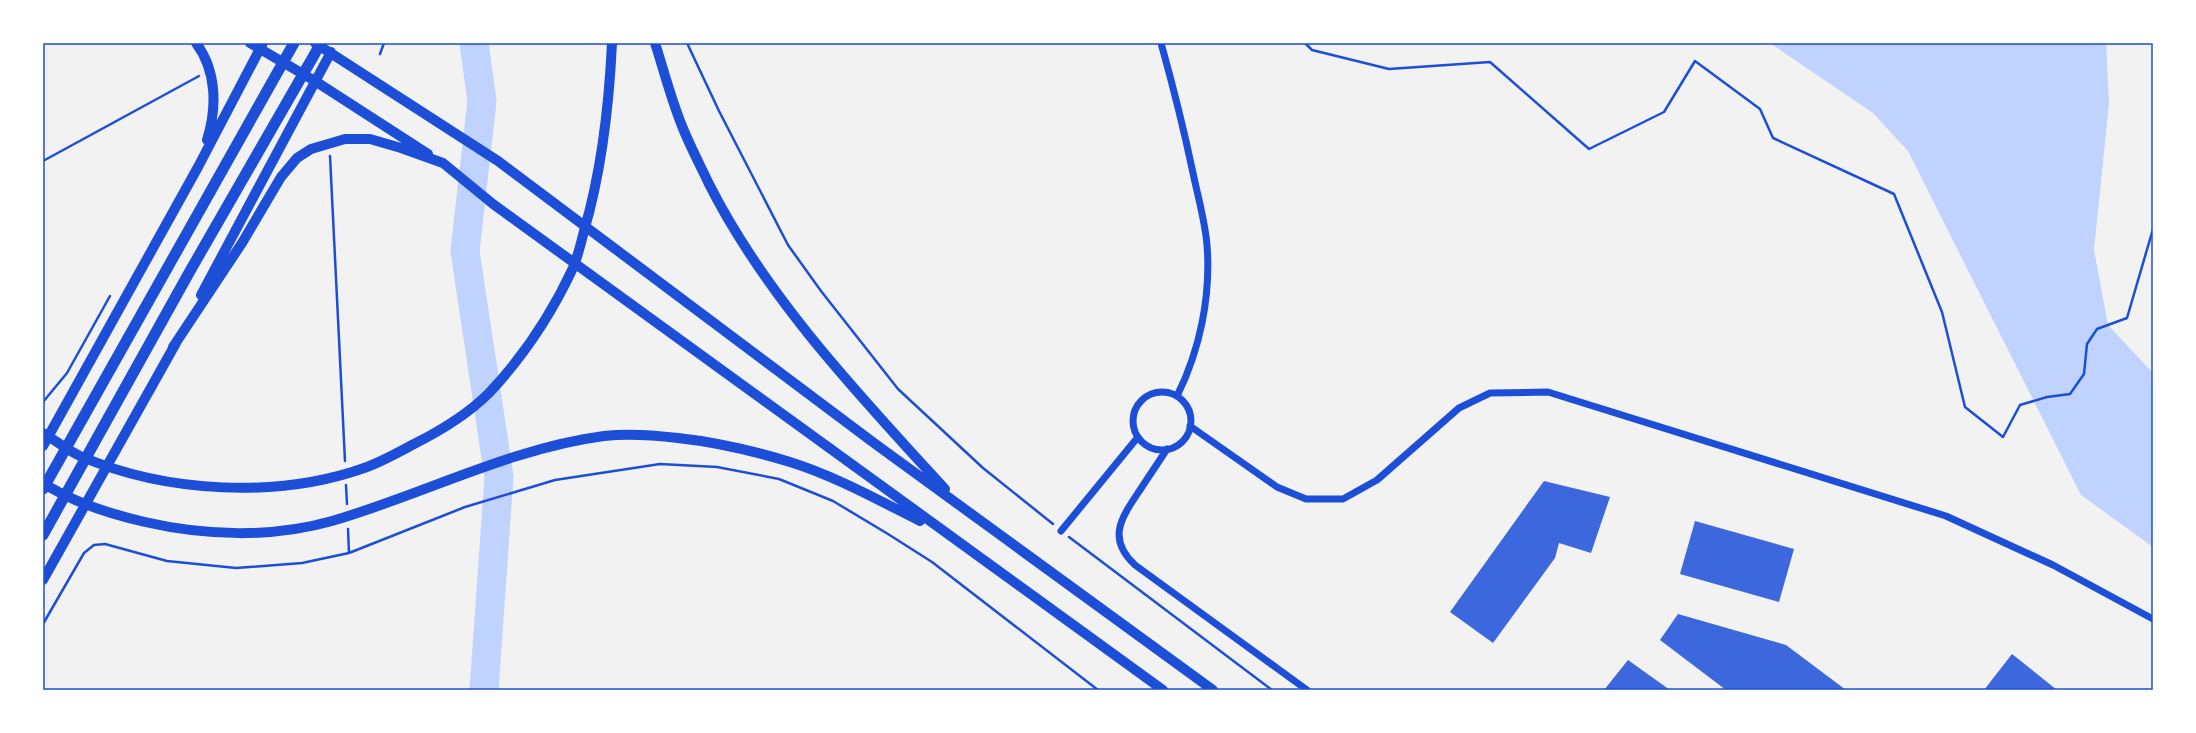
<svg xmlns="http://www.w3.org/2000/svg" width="2196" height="733" font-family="Mulish,sans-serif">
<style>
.water{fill:#bfd3fe}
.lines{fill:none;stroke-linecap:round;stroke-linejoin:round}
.river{stroke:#bfd3fe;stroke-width:29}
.building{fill:#3d67dc}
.path{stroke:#1d4ed8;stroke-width:2.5}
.tertiary{stroke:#1d4ed8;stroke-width:7}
.primary{stroke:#1d4ed8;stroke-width:10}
.trunk{stroke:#1d4ed8;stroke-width:11}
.neatline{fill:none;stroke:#1d4ed8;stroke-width:1.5}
</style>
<rect width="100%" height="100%" fill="#f2f2f2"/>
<path class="water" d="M1770,43H2106L2109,103L2094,250L2108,325L2153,373V547L2081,495L1908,151L1873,113Z"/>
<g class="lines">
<path class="river" d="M474,43L482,101L465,251L499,477L484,690"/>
</g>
<path class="building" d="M1544,481L1610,497L1591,553L1559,543L1555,558L1493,643L1450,612Z
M1695,521L1794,549L1779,602L1680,574Z
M1678,614L1786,645L1846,690H1726L1660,640Z
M2012,654L2057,690H1984Z
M1628,660L1670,690H1604Z"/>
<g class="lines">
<path class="path" d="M687,43L719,111L788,245L821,291L898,389L983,468L1053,524
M1305,43L1312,50L1389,69L1490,62L1589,149L1664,112L1695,61L1760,109L1773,138L1894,194L1942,312L1965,407L2003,437L2020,405L2047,397L2070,394L2084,374L2087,344L2097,329L2127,318L2153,229
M380,54L384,43
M330,156L345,461
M43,161L199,76
M43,402L67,373L110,296
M346,485L347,504
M348,529L349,553
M1069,537L1272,690
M43,624L84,553L94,545L105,544L167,561L236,568L302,563L349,553L465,507L555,480L660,464L717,467L779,479L833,501L888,534L932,562L1098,690"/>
<path class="tertiary" d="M1161,43C1173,86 1184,130 1193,173C1198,197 1205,221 1207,245C1211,296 1200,350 1177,396
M1133 421a29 29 0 1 1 58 0a29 29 0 1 1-58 0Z
M1190,426L1277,487L1306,499H1343L1377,480L1459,408L1490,393L1548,392L1946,516L2053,565L2153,619
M1167,449C1158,463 1149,476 1140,490C1122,517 1106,538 1135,565L1307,690
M1061,531L1138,437"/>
<path class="primary" d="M196,43C217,71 217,108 207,140
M250,43L315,81L428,154
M315,43L498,161L874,443L1213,690
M655,43C664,71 671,99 682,126C690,146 700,165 709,184C766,297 860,396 945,489
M201,295L331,52
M173,347L242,243L281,177L297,158L311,149L345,139H370L401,148L443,163L493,204L1163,690
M43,433C55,440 67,450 80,456C166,493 279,499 367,467C383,461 399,452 414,444C440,431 468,414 489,393C523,357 552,313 573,268C578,256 581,243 584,231C602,170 609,106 612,43
M43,446L198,167L263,43
M43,483C74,503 110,514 145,522C206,536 272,538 332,521C422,495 511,448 604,436C629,433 653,435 678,438C715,442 754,451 790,462C835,476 878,500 920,521
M43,580L176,343"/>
<path class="trunk" d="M43,489L294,43
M43,535L190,271L321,43"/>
</g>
<rect width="2196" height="733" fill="none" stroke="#ffffff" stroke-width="88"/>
<rect x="44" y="44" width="2108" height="645" class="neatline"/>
</svg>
